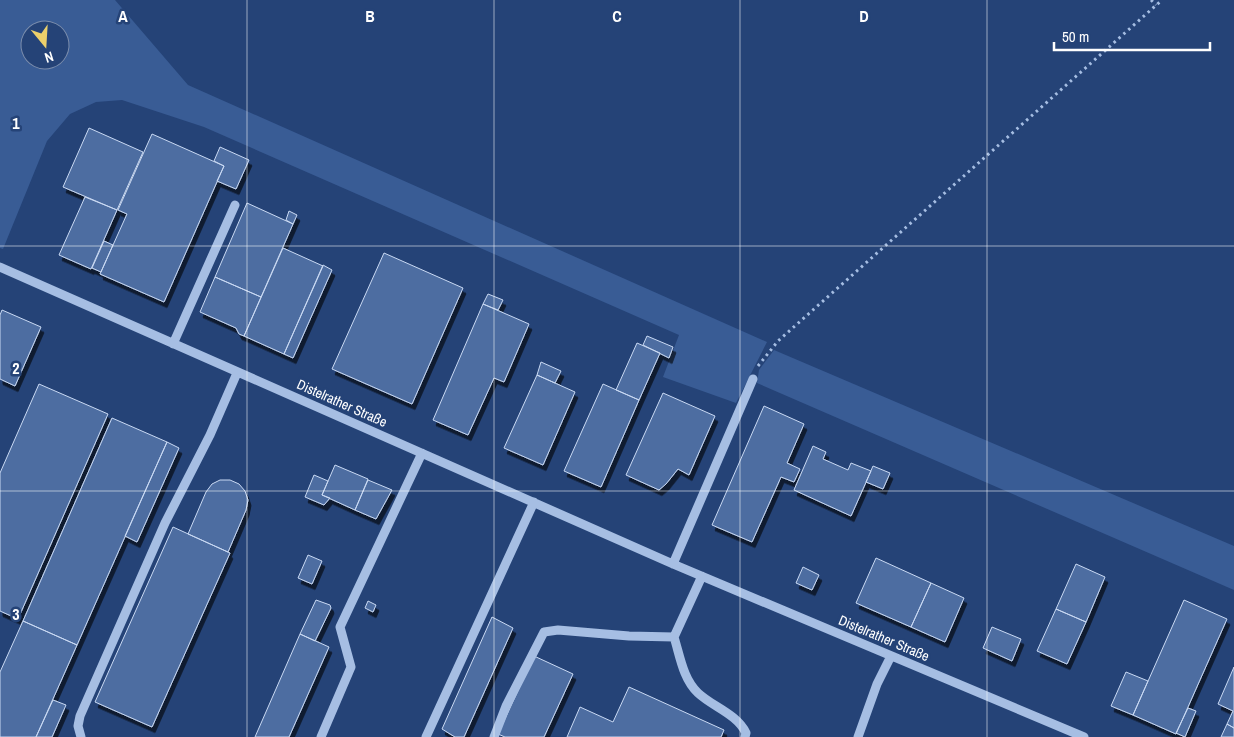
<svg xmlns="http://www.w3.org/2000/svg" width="1234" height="737" font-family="'Archivo Narrow',sans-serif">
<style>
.green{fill:#395c95;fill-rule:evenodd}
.building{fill:#4d6da1;stroke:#c9d9f3;filter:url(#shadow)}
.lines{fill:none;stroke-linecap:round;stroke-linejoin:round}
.path{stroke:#a6bee3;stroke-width:3;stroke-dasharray:2.5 4;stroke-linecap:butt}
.minor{stroke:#a6bee3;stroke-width:9}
.grid{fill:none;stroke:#fff;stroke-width:1;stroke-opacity:0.55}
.labels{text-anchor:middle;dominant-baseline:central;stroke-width:5;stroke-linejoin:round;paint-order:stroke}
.street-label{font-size:14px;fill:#fff;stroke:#254377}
.grid-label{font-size:16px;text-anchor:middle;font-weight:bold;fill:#fff;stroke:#254377;stroke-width:5;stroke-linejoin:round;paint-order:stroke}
</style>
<defs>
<filter id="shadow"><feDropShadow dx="3" dy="5.5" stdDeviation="0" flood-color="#0009"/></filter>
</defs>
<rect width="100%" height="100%" fill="#254377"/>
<path class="green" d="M0,0H115L188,85L767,342L736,403L663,377L679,335L204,127L122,100L96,102L70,114L47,141L3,249L0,248ZM30,30H60V60H30Z
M774,350L1234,546V590L757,383L759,370Z"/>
<path class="building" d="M89,128L143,152L117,210L63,187Z
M152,134L224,166L164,302L100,274L127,214L118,210Z
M220,147L249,160L236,189L217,181L224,166L214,161Z
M85,197L117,210L91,269L59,255Z
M247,203L293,224L261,297L215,277Z
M289,211L297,215L293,224L286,220Z
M104,241L113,245L101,272L92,268Z
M283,248L323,266L284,354L244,336Z
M384,253L463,288L412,404L332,369Z
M323,265L332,270L293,358L284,354Z
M215,277L261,297L244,336L239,334L236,328L200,312Z
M488,294L503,300L498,310L483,304Z
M483,304L529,324L504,382L494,378L468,435L433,420Z
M2,310L41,327L15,386L0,379V315Z
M647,336L673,347L669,358L643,345Z
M637,343L660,353L639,400L616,390Z
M541,362L561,371L555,383L537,375Z
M537,375L575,392L543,465L504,448Z
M39,384L108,414L18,619L0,611V473Z
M603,384L639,400L601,487L564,471Z
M663,393L715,416L689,475L678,469L666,484L659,490L626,475Z
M764,406L804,424L787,463L800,469L794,482L781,477L752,542L712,525Z
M112,418L167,442L77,645L23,621Z
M167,442L179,448L137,542L125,536Z
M813,446L826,452L823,459L848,470L851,463L871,471L851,516L794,490Z
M335,465L368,479L355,510L322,495Z
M873,466L890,473L883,489L866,482Z
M314,475L328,481L322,495L330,498L324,505L305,497Z
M220,480H230L239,484L245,491L248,500L246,510L228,552L188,534L206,492L212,484Z
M368,480L392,490L376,519L355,510Z
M173,527L230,553L152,727L95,702Z
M308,555L322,561L312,584L298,578Z
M876,558L931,583L911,627L856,603Z
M1076,564L1105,577L1086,622L1056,609Z
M803,567L819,575L812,590L796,583Z
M931,583L964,598L945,642L911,627Z
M316,600L330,605L331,608L315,641L300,634Z
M1184,600L1227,619L1176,734L1133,715Z
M368,601L376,605L373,612L365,608Z
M1056,609L1086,622L1067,664L1037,651Z
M492,617L513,628L464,737H455L442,729Z
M23,621L77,645L36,737H0V672Z
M992,627L1021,639L1012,661L983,648Z
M300,634L329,647L289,737H255Z
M534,656L573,674L544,737H505L498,734Z
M1234,667V728L1227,724L1233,711L1218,704Z
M1126,672L1148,681L1133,715L1111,706Z
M629,687L724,730L721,737H567L580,707L613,722Z
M53,700L66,705L52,737H36Z
M1188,708L1196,711L1185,737L1176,733Z
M1227,724L1234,728V737H1221Z"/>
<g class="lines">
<path class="path" d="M1151,0L1156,5
M758,366L778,341L1162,0"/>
<path class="minor" d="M0,267L673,564L1084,737
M173,344L235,205
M673,564L753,379
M702,576L674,637C680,656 683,679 698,693C713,707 737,714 746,733L745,737
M81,737L78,726L80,716L165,523L210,435L237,373
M321,737L351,667L340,627L422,453
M426,737L534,502
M494,737L506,706L544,632L558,630L629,636L674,637
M858,737L877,684L891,656"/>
</g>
<path class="grid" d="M247,0V737M494,0V737M740,0V737M987,0V737M0,246H1234M0,491H1234"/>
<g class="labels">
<g class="street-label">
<text transform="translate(342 403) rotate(24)">Distelrather Straße</text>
<text transform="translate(884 638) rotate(23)">Distelrather Straße</text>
</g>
</g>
<g class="grid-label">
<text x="123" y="22">A</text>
<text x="370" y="22">B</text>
<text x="617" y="22">C</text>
<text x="864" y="22">D</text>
<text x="16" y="129">1</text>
<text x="16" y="374">2</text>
<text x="16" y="620">3</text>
</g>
<g transform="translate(45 45) rotate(162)"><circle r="24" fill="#254377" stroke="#7c8ead"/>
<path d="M0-4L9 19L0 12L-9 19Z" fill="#ecd06b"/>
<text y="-8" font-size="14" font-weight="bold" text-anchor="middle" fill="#ffffff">N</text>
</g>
<path d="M1054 42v8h156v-8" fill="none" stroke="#ffffff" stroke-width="2.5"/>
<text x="1062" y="42" font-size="15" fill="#ffffff" stroke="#254377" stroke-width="4" paint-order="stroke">50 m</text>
</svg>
